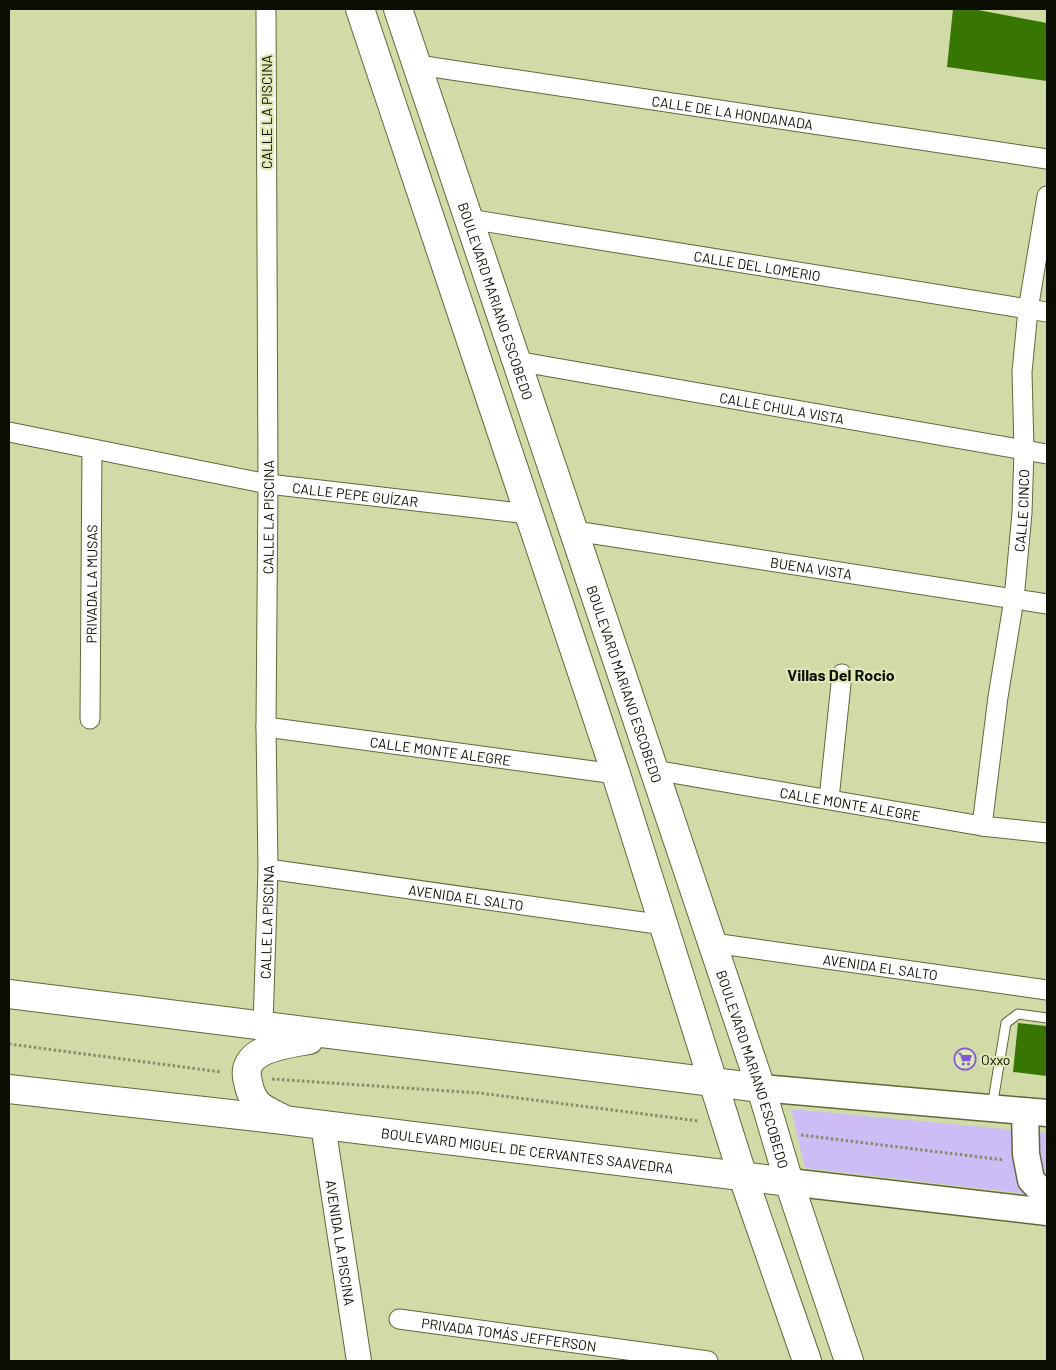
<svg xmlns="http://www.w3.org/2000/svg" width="1056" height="1370" font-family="Barlow,sans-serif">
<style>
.green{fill:#ccbdf6}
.building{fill:#387604}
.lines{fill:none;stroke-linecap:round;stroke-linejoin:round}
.service-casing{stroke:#616839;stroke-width:11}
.minor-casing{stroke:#616839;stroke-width:21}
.tertiary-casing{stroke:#616839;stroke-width:26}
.secondary-casing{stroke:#616839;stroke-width:29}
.primary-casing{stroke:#616839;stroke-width:30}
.path{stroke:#868d68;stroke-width:3;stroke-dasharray:2.5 2.5;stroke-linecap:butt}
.service{stroke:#fff;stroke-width:9}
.minor{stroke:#fff;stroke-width:19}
.tertiary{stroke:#fff;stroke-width:24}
.secondary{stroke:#fff;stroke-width:26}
.primary{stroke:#fff;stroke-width:28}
.labels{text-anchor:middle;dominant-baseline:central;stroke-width:4.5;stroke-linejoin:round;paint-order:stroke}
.street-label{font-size:14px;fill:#0b0d00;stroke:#dee8b4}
.poi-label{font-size:14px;fill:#0b0d00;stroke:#dee8b4;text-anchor:start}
.quarter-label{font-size:16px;font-weight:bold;fill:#0b0d00;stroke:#dee8b4}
</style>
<rect width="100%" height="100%" fill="#d1dba7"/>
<path class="green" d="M791,1109L1047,1133V1196L805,1168Z"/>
<path class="building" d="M953,9H973L1047,23V81L947,67Z
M1018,1023L1047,1026V1076L1013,1072Z"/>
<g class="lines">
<g class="service-casing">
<path id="service" d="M992,1107L1006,1023L1018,1014L1047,1018"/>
</g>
<g class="minor-casing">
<g id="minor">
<path id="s1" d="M418,65L1047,159"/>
<path id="s2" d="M469,219L1047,312"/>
<path id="s3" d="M516,361L1047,454"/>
<path id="s4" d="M9,432L268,484L528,514"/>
<path id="s5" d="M575,531L1047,604"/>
<path id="s6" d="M90,719L92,449"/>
<path id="s7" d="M266,727L616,774"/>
<path id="s8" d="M654,770L982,826L1047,833"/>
<path d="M829,799L842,674"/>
<path id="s9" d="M982,826L998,697L1014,599L1022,513L1024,450L1022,372L1028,310L1047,196"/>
<path id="s10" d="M268,869L664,925"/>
<path id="s11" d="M713,943L1047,990"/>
<path id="s12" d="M263,1026L268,869L266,727L268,484L266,9"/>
<path id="s13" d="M399,1319L708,1361"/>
</g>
</g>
<g class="tertiary-casing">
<g id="tertiary">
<path id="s14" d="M323,1125L359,1361"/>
</g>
</g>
<g class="secondary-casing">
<path id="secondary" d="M761,1088L1047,1113
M1025,1111L1026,1154L1031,1180L1047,1197
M789,1182L1047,1212"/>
</g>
<g class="primary-casing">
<g id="primary">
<path d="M360,9L616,774L743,1177L807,1361"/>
<path id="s15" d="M398,9L761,1088L789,1182L849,1361"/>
<path d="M9,994L761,1088"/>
<path id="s16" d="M9,1089L283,1120L789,1182"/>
<path d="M283,1119C275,1114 263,1110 257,1103C252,1097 249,1088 248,1082C238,1048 288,1044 309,1040"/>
</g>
</g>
<path class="path" d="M9,1044L221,1072
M272,1079L479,1093L699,1121
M801,1135L1004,1160"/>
<use href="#service" class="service"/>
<use href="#minor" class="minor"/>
<use href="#tertiary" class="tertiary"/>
<use href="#secondary" class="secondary"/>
<use href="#primary" class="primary"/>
</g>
<defs>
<g id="supermarket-ring" transform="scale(1.125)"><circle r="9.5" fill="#dee8b4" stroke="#845ad4" stroke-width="1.5"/><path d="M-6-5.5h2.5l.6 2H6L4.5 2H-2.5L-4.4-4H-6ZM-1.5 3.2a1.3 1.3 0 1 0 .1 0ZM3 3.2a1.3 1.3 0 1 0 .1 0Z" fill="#845ad4"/></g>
</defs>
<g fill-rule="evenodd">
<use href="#supermarket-ring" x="965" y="1059"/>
</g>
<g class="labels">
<g class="street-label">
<text transform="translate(266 112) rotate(-90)">CALLE LA PISCINA</text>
<text stroke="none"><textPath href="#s1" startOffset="318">CALLE DE LA HONDANADA</textPath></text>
<text stroke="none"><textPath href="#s2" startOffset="292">CALLE DEL LOMERIO</textPath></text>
<text stroke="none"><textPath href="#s15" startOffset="308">BOULEVARD MARIANO ESCOBEDO</textPath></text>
<text stroke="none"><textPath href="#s3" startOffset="270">CALLE CHULA VISTA</textPath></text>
<text stroke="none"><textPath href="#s4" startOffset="352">CALLE PEPE GUÍZAR</textPath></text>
<text stroke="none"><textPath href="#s9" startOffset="318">CALLE CINCO</textPath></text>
<text stroke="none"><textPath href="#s12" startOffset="509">CALLE LA PISCINA</textPath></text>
<text stroke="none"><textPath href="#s5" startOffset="239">BUENA VISTA</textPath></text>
<text stroke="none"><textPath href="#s6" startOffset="135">PRIVADA LA MUSAS</textPath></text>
<text stroke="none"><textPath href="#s15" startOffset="712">BOULEVARD MARIANO ESCOBEDO</textPath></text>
<text stroke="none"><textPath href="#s7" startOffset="176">CALLE MONTE ALEGRE</textPath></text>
<text stroke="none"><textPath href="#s8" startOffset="199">CALLE MONTE ALEGRE</textPath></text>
<text stroke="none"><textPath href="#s10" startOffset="200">AVENIDA EL SALTO</textPath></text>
<text stroke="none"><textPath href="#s12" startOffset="104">CALLE LA PISCINA</textPath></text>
<text stroke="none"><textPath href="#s11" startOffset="169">AVENIDA EL SALTO</textPath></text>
<text stroke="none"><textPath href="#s15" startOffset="1118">BOULEVARD MARIANO ESCOBEDO</textPath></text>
<text stroke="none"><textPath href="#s16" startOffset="522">BOULEVARD MIGUEL DE CERVANTES SAAVEDRA</textPath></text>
<text stroke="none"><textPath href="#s14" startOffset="119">AVENIDA LA PISCINA</textPath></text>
<text stroke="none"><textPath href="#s13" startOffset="111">PRIVADA TOMÁS JEFFERSON</textPath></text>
</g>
<g class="poi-label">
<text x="981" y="1059">Oxxo</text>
</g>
<g class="quarter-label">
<text x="841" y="674">Villas Del Rocio</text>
</g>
</g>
<rect width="1056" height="1370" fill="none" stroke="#0b0d00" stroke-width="20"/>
</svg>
